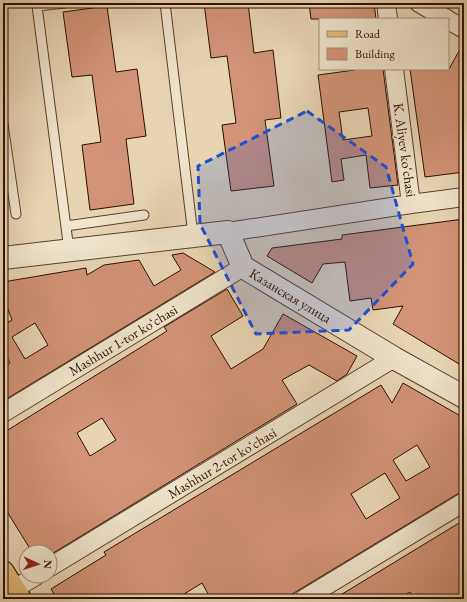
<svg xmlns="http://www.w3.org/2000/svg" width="467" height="602" font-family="'EB Garamond',serif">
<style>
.building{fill:#d29376;stroke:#2e0f00;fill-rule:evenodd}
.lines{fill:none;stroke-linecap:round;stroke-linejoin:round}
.service-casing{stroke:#5c402c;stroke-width:11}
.minor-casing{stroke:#5c402c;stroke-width:20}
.tertiary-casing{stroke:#5c402c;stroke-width:24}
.primary-casing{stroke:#2e0f00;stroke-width:24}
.service{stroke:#efe4cd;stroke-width:9}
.minor{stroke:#efe4cd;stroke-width:18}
.tertiary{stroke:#efe4cd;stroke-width:22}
.primary{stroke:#e4ba79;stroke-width:22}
.marked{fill:#1d4ed8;fill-opacity:0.2;stroke:#1d4ed8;stroke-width:3;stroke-dasharray:8 5;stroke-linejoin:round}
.labels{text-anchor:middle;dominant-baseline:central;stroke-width:3;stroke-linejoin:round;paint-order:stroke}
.street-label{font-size:14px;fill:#2e0f00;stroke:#efe4cd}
</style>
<rect width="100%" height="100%" fill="#e7d5b2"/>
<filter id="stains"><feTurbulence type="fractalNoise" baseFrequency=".005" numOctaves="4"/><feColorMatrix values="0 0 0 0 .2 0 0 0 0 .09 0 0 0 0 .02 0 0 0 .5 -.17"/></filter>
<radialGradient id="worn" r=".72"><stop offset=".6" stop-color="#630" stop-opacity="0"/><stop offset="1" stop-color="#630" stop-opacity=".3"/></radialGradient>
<path class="building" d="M204,3H248L254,53L273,50L281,118L265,120L274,186L231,191L222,125L236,123L227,56L211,58Z
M309,3H374L376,19H311Z
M107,6L116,72L137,69L146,136L126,139L134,204L90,210L82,145L101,142L92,75L72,77L63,12Z
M464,42V108L460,116L464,150V172L425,177L410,69H449Z
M355,69H383L398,185L370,188L366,155L341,159L344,180L332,182L318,75L355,70ZM368,108L372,136L343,140L339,112Z
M464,219V306L459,315L464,318V367L393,324L403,306L373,310L371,298L350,301L345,262L323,264L312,283L267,256L272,248L342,239V235Z
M183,253L215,272L3,401V368L10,363L3,350V321L5,324L12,320L3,296V282L86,268L87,275L104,265L139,260L154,286L181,270L172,255ZM35,323L48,345L25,359L12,337Z
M227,289L243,316L211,336L231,369L263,349L283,314L357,356L347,374L337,381L309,365L282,380L297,404L50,555V552H32L3,505V433L167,331L164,327ZM102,418L116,440L90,456L77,433Z
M403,383L464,418V490L284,599H211L202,583L176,599H57L51,589L106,555L104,552L381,385L392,403ZM417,445L430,467L406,481L393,460ZM385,473L400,498L366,519L351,494Z
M464,520V599H415L410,592L398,599H334Z"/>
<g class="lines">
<g class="service-casing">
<path id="service" d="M36,3L37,6L65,3
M165,3L193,235
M37,6L69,250
M3,124L16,214
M66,226L144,215"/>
</g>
<g class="minor-casing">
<path id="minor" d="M386,3L388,19
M419,3L447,19
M448,20L464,29
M394,69L411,204L464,197
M228,232L411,204
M3,413L243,267
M50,567L394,358
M14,589L36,576
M304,599L464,502"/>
</g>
<g class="tertiary-casing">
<g id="tertiary">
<path id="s1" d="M3,258L228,232L243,267L394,358L464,397"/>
</g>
</g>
<g class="primary-casing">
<path id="primary" d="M3,572L20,599"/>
</g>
<use href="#service" class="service"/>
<use href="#minor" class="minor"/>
<use href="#tertiary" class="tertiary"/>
<use href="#primary" class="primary"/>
</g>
<path class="marked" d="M307,111L386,167L413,264L349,330L256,334L200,224L198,166Z"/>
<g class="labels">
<g class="street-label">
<text transform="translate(405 150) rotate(82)">K. Aliyev koʻchasi</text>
<text stroke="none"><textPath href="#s1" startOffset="320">Казанская улица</textPath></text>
<text transform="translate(123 340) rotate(-31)">Mashhur 1-tor koʻchasi</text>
<text transform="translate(222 463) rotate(-31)">Mashhur 2-tor koʻchasi</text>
</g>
</g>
<rect width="467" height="602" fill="none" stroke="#e7d5b2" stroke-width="16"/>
<rect x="4" y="4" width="459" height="594" fill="none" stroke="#2e0f00" stroke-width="2"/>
<rect x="8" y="8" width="451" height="586" fill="none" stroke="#2e0f00"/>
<rect x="319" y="18" width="130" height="52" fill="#efe4cd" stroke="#a28f7b"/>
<rect x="327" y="31" width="20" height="6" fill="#e4ba79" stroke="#a28f7b"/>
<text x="355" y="38" font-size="12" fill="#2e0f00">Road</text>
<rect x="327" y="48" width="20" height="12" fill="#d29376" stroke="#a28f7b"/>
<text x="355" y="58" font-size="12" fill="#2e0f00">Building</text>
<g transform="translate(38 564) rotate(93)"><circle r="19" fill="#efe4cd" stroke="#a28f7b"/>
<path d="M0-3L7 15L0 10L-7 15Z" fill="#8f2418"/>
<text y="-6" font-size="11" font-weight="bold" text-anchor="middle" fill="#2e0f00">N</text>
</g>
<rect width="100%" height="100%" filter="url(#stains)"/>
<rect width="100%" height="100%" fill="url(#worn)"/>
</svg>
